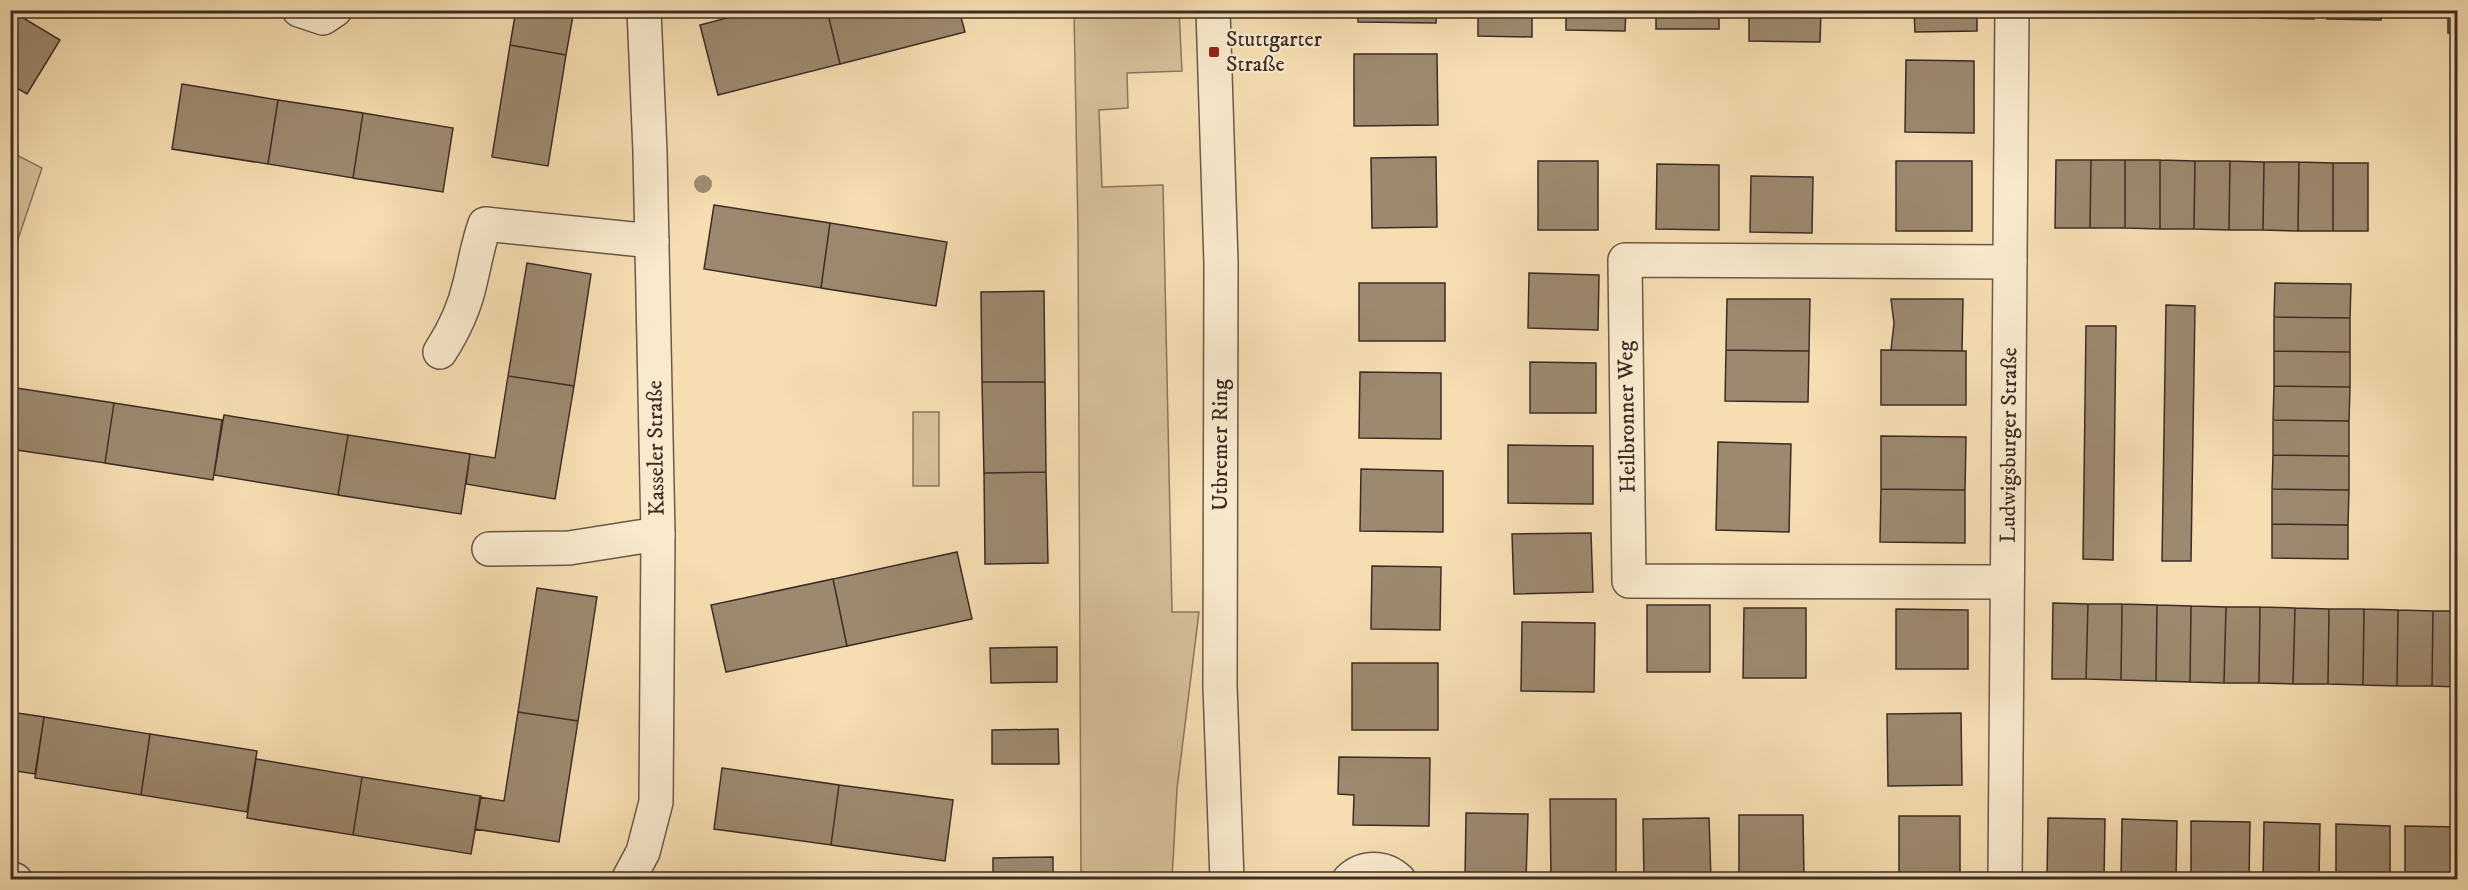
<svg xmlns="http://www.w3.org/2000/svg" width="2468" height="890" font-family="'IM FELL DW Pica',serif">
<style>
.green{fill:#d6c09a;stroke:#897660;stroke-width:1.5}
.building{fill:#9d896f;stroke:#3c2c26;stroke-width:1.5}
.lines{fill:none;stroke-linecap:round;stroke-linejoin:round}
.minor-casing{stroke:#6a5849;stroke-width:36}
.minor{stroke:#f9eacd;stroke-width:33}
.tree{fill:#a18d72}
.poi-dot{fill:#8f2418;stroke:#f9eacd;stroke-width:2}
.labels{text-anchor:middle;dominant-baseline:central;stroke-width:4.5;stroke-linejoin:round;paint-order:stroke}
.poi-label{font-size:22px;fill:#3c2c26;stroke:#f9eacd;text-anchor:start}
.street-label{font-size:22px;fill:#3c2c26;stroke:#f9eacd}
</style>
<rect width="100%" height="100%" fill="#f6deb2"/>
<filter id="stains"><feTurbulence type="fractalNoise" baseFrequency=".00333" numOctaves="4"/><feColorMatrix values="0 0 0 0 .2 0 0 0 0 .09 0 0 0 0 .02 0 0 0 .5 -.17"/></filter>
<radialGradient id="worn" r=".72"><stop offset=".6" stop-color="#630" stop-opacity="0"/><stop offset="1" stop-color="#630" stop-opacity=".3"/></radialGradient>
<path class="green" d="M1074,11H1179L1182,71L1127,73L1128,108L1099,110L1102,187L1163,185L1172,612H1199L1177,789L1172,879H1081L1078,231Z
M11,152L42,168L11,260Z
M913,412H939V486H913Z"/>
<path class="building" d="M10,10L60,40L27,94L10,84Z
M516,10H574L566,55L510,45Z
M757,10H827L840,64L718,95L700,25Z
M827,10H959L965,32L840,64Z
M1358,10H1437L1436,23L1358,22Z
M1478,10H1532V37L1478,36Z
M1566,10H1626L1625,31L1566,30Z
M1656,10H1719V29H1656Z
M1749,10H1821L1820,42L1749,41Z
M1914,10H1977V31L1915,32Z
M2064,10H2116V16L2064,15Z
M2129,10H2181V17L2129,16Z
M2194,10H2248V18L2194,17Z
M2260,10H2314V19L2260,18Z
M2327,10H2381V20L2327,19Z
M2448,10H2458V33H2448Z
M510,45L566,55L548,166L492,157Z
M1354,54H1437L1438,125L1354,126Z
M1906,60L1974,61V133L1905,132Z
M182,84L278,100L268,164L172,149Z
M278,100L363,113L353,178L268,164Z
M363,113L453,128L443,192L353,178Z
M1436,157L1437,227L1372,228L1371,158Z
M2056,160H2091L2090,228H2055Z
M2091,160H2125V228H2090Z
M2125,160H2160V229L2125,228Z
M2160,160L2195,161L2194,229H2160Z
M1538,161H1598V230H1538Z
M1896,161H1972V231H1896Z
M2195,161H2230L2229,230L2194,229Z
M2230,161L2264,162L2263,230H2229Z
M2264,162H2299L2298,231L2263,230Z
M2299,162L2333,163V231H2298Z
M2333,163H2368V231H2333Z
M1657,164L1719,165V230L1656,229Z
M1751,176L1813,177L1812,233L1750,232Z
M714,205L830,223L821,288L704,269Z
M830,223L947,242L936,306L821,288Z
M527,263L591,274L574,386L508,376Z
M1529,273L1599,275L1598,330L1528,328Z
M1359,283H1445V341H1359Z
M2275,283L2351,284L2350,318L2274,317Z
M1044,291L1045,382H982L981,292Z
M1727,299H1810L1809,351L1726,350Z
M1891,299H1963L1962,351L1891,350L1894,323Z
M2166,305L2195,306L2191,561H2162Z
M2274,317L2350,318V352L2274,351Z
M2086,326H2116L2113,560L2083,559Z
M1726,350L1809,351L1808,402L1725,401Z
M1881,350L1966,351V405H1881Z
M2274,351L2350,352V387L2274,386Z
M1530,362L1596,363V413H1530Z
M1360,372L1441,373V439L1359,438Z
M508,376L574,386L555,499L466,484L470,454L495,458Z
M982,382H1045L1046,472L984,473Z
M2274,386L2350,387L2349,421L2273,420Z
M10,387L114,403L105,463L10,449Z
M114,403L222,420L213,480L105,463Z
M224,415L348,435L338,495L214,475Z
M2273,420L2349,421V456L2273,455Z
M348,435L470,454L461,514L338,495Z
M1881,436L1966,437L1965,490L1881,489Z
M1718,442L1791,444L1789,532L1716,530Z
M1508,445L1593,446V504L1508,503Z
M2273,455L2349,456V490L2272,489Z
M1361,469L1443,471V532L1360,531Z
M1046,472L1048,563L985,564L984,473Z
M1881,489L1965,490V543L1880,542Z
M2272,489L2349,490L2348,525L2272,524Z
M2272,524L2348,525V559L2272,558Z
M1591,533L1593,592L1514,594L1512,534Z
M957,552L972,619L847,646L833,579Z
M1372,566L1441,567L1440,630L1371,629Z
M833,579L847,646L726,672L711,605Z
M537,588L597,597L578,721L518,712Z
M2053,603L2088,604L2086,679H2052Z
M2088,604H2122L2121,680L2086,679Z
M2122,604L2157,605L2156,681L2121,680Z
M1647,605H1710V672H1647Z
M2157,605L2191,606L2190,682L2156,681Z
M2191,606L2226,607L2224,683L2190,682Z
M2226,607H2260L2259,683H2224Z
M2260,607L2295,608L2293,684L2259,683Z
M1744,608H1806V678H1743Z
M2295,608L2329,609L2328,684H2293Z
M1896,609L1968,610V669H1896Z
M2329,609H2364L2363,685L2328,684Z
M2364,609L2398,610L2397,686L2363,685Z
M2398,610L2433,611L2432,686H2397Z
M2433,611H2458V687L2432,686Z
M1522,622L1595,623L1594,692L1521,691Z
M1057,647V682L991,683L990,648Z
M1352,663H1438V730H1352Z
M10,712L44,717L35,774L10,770Z
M518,712L578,721L559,842L475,829L480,797L504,801Z
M1961,713L1962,785L1888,786L1887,714Z
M44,717L150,734L141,795L35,778Z
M1058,729L1059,764H992V730Z
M150,734L257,751L247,812L141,795Z
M1339,757L1430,758L1429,826L1353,825L1354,795L1338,794Z
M256,759L362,777L353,835L247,818Z
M722,768L839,785L831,845L714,829Z
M362,777L481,796L471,854L353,835Z
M839,785L953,800L945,861L831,845Z
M1550,799H1616V880H1551Z
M1466,813L1528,814L1526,880H1465Z
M1739,815H1803L1804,880H1739Z
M1899,816H1960V880H1899Z
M1709,818L1711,880H1644L1643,819Z
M2048,818L2105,819L2104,880H2047Z
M2122,819L2177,821L2176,880H2121Z
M2191,821L2250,822L2249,880H2191Z
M2264,822L2320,824L2319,880H2263Z
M2336,824L2390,826V880H2336Z
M2405,826L2458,827V880H2405Z
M1053,857V880H993V858Z"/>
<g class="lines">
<g class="minor-casing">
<g id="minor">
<path d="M299,10L323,18L335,10"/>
<path d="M1213,10L1221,263L1220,686L1227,880"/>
<path d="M440,352C453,332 465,306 470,283C475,263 478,243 485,224L652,241"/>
<path d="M489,549L569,548L658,534"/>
<path d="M2006,582L1629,581L1625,260L2010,262"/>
<path d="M10,878L15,880"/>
<path d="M628,880L643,852L656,802L658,534L650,152L644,10"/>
<path d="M1349,880C1363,866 1384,866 1399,880"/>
<path id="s1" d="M2005,880L2012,10"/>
</g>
</g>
<use href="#minor" class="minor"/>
</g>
<circle class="tree" cx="703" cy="184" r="9"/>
<rect class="poi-dot" x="1208" y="46" width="12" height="12" rx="3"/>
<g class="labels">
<g class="poi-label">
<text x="1226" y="39">Stuttgarter<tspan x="1226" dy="25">Straße</tspan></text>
</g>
<g class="street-label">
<text transform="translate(1627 417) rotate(-91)">Heilbronner Weg</text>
<text transform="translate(1220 445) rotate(-90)">Utbremer Ring</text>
<text stroke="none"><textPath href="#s1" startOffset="435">Ludwigsburger Straße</textPath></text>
<text transform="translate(656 448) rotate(-91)">Kasseler Straße</text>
</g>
</g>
<rect width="2468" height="890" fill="none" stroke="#f6deb2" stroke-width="36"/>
<rect x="12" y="12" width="2444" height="866" fill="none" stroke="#3c2c26" stroke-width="3"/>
<rect x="18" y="18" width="2432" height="854" fill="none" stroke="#3c2c26" stroke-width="1.5"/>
<rect width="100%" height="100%" filter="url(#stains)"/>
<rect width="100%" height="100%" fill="url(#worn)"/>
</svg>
